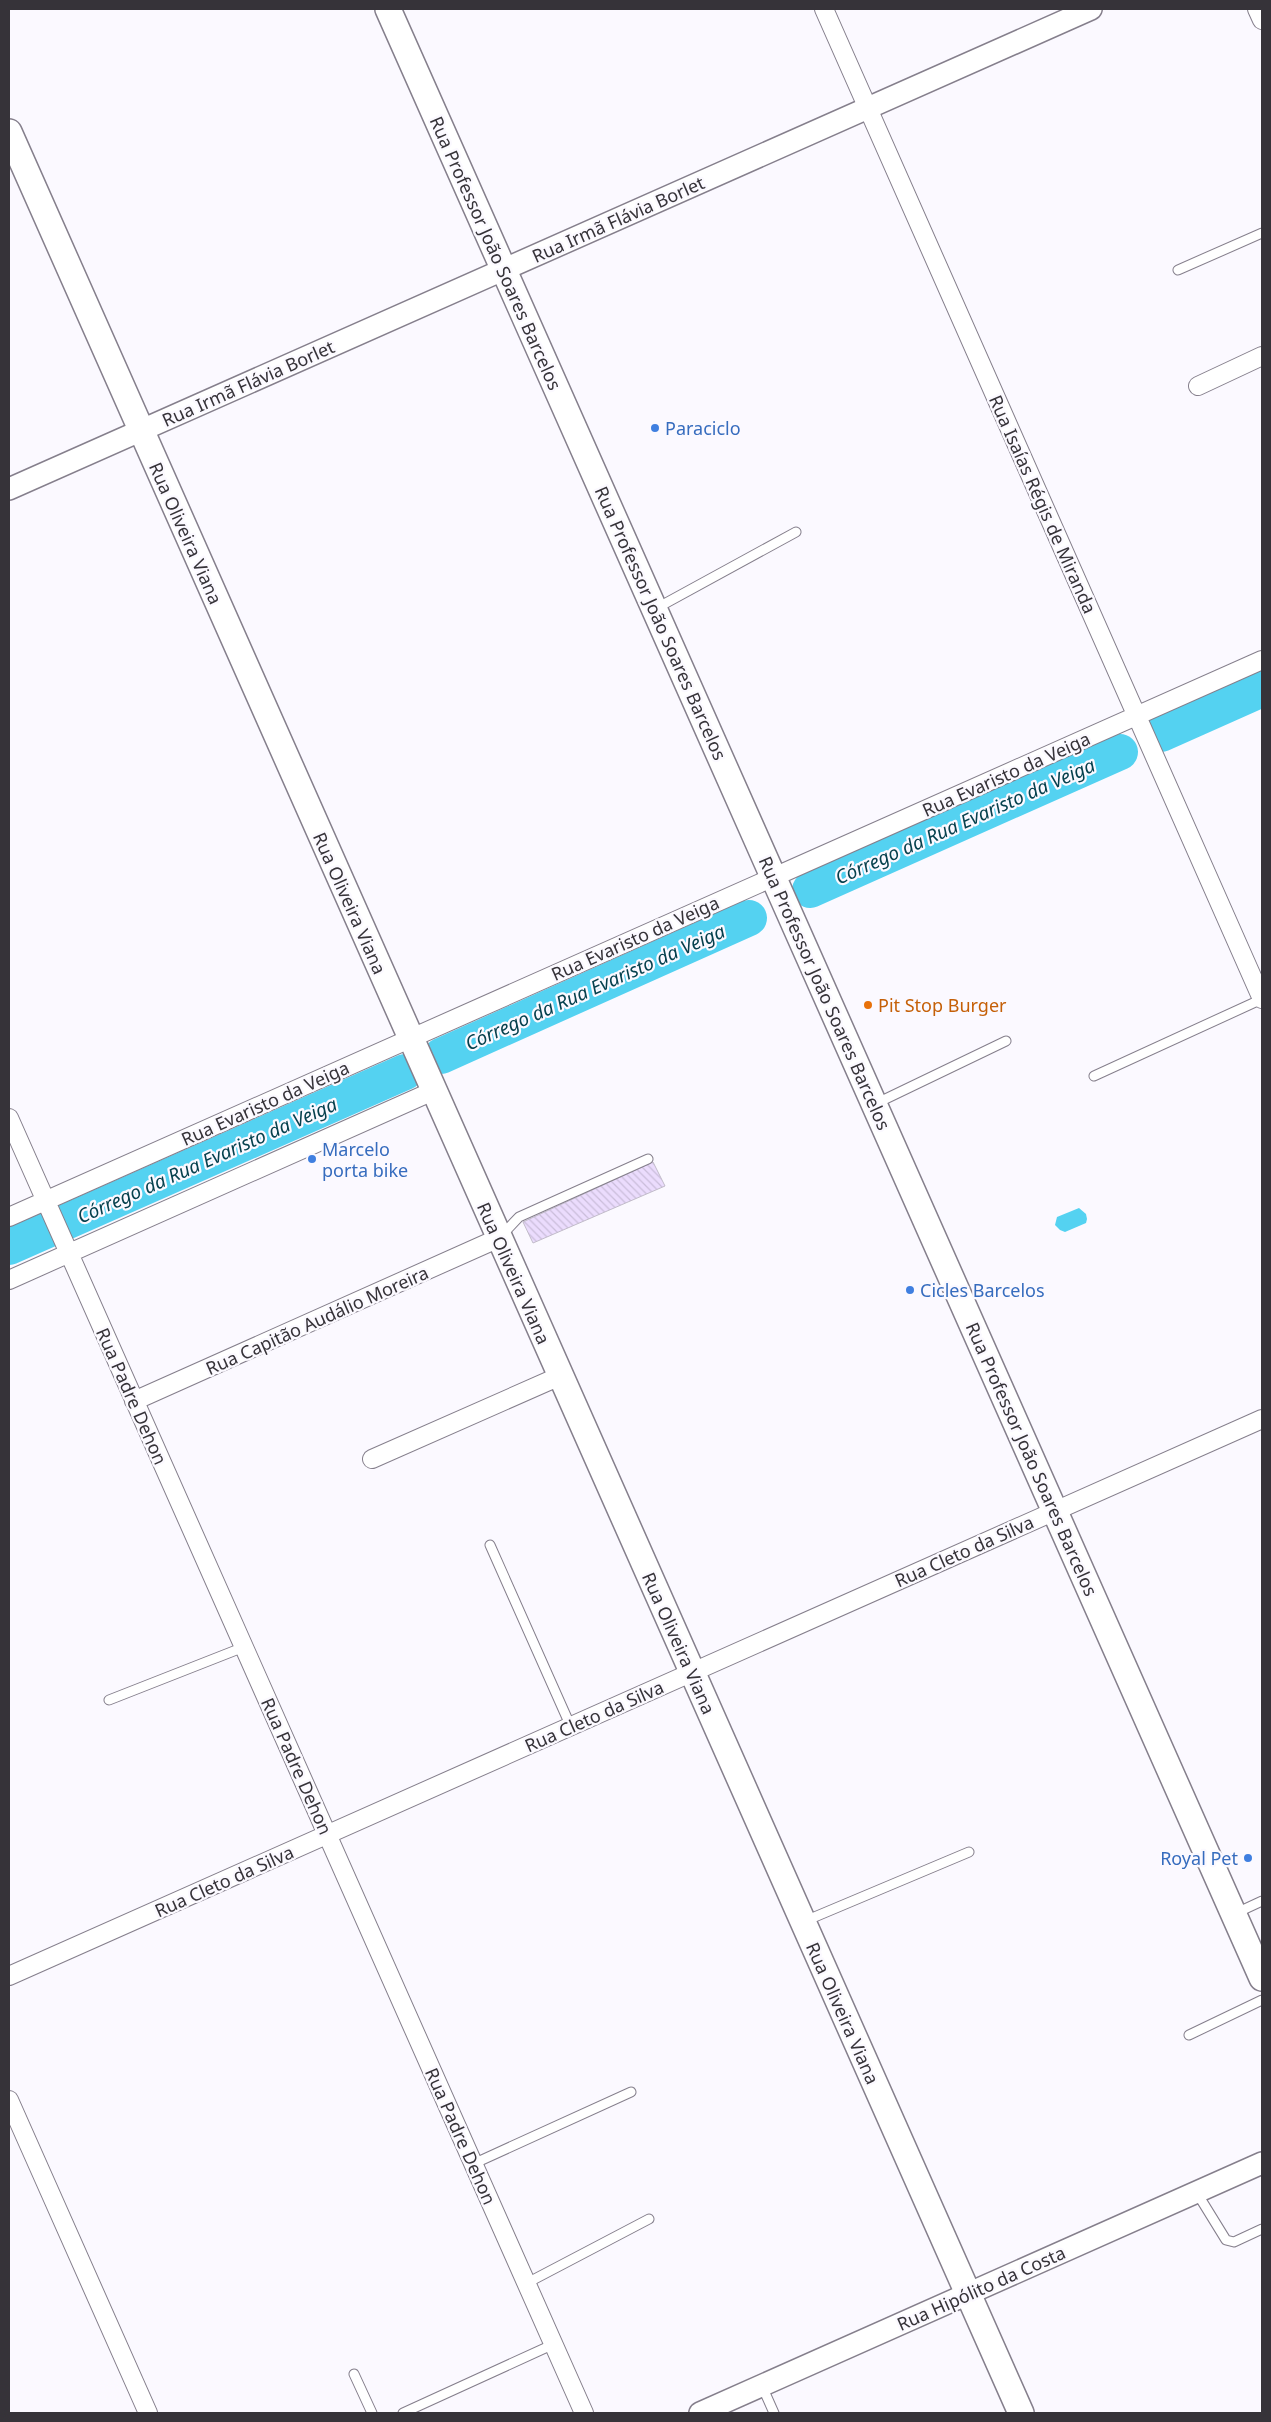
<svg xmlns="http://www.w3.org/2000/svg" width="1271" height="2422" font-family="'Noto Sans',sans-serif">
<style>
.water{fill:#54d2f1}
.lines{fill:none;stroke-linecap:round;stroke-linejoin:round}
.river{stroke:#54d2f1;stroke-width:36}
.building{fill:url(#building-back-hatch);stroke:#c2bcca}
.service-casing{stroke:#857f8c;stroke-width:11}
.minor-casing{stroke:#857f8c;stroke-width:20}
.tertiary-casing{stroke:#857f8c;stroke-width:24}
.secondary-casing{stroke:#857f8c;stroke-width:28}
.service{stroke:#fff;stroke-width:9}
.minor{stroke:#fff;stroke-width:18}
.tertiary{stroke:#fff;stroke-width:21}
.secondary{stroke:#fff;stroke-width:25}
.shop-dot{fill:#3f7fe0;stroke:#fbf9ff;stroke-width:2}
.food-dot{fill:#e8710a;stroke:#fbf9ff;stroke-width:2}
.labels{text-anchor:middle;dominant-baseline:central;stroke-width:4.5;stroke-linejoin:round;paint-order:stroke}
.street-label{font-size:18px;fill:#363339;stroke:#fbf9ff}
.shop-label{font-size:18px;fill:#366cbe;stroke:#fbf9ff;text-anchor:start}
.food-label{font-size:18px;fill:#c56008;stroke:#fbf9ff;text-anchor:start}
.water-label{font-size:19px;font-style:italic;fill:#06414e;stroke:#fbf9ff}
</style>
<defs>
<pattern id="building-back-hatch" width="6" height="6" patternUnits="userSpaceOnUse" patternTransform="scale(1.25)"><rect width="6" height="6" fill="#ebdcfd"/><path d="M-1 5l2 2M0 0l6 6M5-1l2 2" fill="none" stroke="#cabdda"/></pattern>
</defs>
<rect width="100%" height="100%" fill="#fbf9ff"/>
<path class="water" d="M1079,1208L1086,1214L1087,1219L1086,1223L1065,1232L1060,1230L1055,1225L1057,1217Z"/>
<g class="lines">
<path class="river" d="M1161,734L1262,689
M810,890L1120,752
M441,1056L749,918
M9,1247L405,1072"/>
</g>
<path class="building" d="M653,1162L665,1186L533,1243L523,1222Z"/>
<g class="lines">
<g class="service-casing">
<path id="service" d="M1178,270L1262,233
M655,609L796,532
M1094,1076L1262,999
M875,1104L1006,1041
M501,1236L519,1217L648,1159
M490,1545L571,1727
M109,1700L244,1647
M1234,1914L1262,1901
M805,1921L969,1852
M1189,2035L1262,2000
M473,2164L631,2092
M1197,2193L1226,2240L1234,2242L1262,2229
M527,2283L649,2219
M354,2374L372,2413
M762,2386L774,2413
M403,2413L554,2344"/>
</g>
<g class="minor-casing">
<path id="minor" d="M824,9L1262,999
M1257,9L1262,20
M1198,386L1262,356
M9,1118L584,2413
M9,1217L1262,660
M9,1280L433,1091
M134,1401L499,1238
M372,1459L560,1376
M9,1976L1262,1419
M9,2100L148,2413"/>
</g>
<g class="tertiary-casing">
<path id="tertiary" d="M9,489L1091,9
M700,2413L1262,2163"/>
</g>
<g class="secondary-casing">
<path id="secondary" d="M388,9L1262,1978
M9,132L1021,2413"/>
</g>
<use href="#service" class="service"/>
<use href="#minor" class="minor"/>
<use href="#tertiary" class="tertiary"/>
<use href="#secondary" class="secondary"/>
</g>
<g class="shop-dot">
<circle cx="655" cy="428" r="5"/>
<circle cx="312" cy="1159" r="5"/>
<circle cx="910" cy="1290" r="5"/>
<circle cx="1248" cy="1858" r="5"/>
</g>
<circle class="food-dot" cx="868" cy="1005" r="5"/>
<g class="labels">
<g class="street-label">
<text transform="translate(618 219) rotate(-24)">Rua Irmã Flávia Borlet</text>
<text transform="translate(496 253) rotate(66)">Rua Professor João Soares Barcelos</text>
<text transform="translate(248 383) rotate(-24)">Rua Irmã Flávia Borlet</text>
<text transform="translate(1043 504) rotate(66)">Rua Isaías Régis de Miranda</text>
<text transform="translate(186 533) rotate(66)">Rua Oliveira Viana</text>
<text transform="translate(661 623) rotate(66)">Rua Professor João Soares Barcelos</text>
<text transform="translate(1006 774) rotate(-24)">Rua Evaristo da Veiga</text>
<text transform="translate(350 903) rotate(66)">Rua Oliveira Viana</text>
<text transform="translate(635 938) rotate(-24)">Rua Evaristo da Veiga</text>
<text transform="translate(825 993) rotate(66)">Rua Professor João Soares Barcelos</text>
<text transform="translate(265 1103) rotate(-24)">Rua Evaristo da Veiga</text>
<text transform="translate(514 1273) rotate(66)">Rua Oliveira Viana</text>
<text transform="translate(317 1320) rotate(-24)">Rua Capitão Audálio Moreira</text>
<text transform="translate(132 1396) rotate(66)">Rua Padre Dehon</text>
<text transform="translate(1032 1459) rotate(66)">Rua Professor João Soares Barcelos</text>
<text transform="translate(964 1551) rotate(-24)">Rua Cleto da Silva</text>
<text transform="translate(679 1643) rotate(66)">Rua Oliveira Viana</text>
<text transform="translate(594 1716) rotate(-24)">Rua Cleto da Silva</text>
<text transform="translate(297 1766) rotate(66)">Rua Padre Dehon</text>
<text transform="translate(224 1881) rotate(-24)">Rua Cleto da Silva</text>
<text transform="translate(843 2013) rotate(66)">Rua Oliveira Viana</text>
<text transform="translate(461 2136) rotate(66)">Rua Padre Dehon</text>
<text transform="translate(981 2288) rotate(-24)">Rua Hipólito da Costa</text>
</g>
<g class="shop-label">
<text x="665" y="428">Paraciclo</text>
<text x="322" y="1149">Marcelo<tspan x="322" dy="21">porta bike</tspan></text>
<text x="920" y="1290">Cicles Barcelos</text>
<text x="1238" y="1858" text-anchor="end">Royal Pet</text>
</g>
<g class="food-label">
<text x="878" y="1005">Pit Stop Burger</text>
</g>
<g class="water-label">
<text transform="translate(965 821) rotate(-24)">Córrego da Rua Evaristo da Veiga</text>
<text transform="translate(595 987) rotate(-24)">Córrego da Rua Evaristo da Veiga</text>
<text transform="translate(207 1160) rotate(-24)">Córrego da Rua Evaristo da Veiga</text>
</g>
</g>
<rect width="1271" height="2422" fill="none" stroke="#363339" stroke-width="20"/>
</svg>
